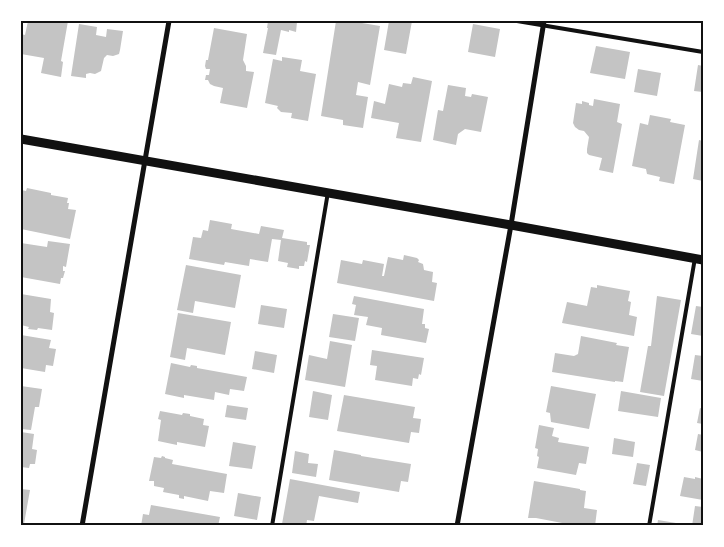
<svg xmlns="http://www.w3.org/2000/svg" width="724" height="547" font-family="'Sofia Sans Condensed',sans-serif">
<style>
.building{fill:#c4c4c4}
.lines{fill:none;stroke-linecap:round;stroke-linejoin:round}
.service{stroke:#111;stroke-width:4}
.minor{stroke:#111;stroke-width:5}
.tertiary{stroke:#111;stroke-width:9}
.neatline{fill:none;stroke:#111;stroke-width:2}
</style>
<rect width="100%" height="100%" fill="#fff"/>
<path class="building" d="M28,21H68L61,61L63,62L61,77L41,73L44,58L21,54V34L25,35Z
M268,21H292L297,22L296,32L289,30V32L281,30L276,55L263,53L268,28H267Z
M336,21H350L380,26L370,85L358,82L356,95L368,97L363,128L343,125V120L321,116Z
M389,21H412L406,54L384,50Z
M79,24L97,27L96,35L106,37L107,29L123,31L120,50L119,54L113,56L107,55L104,58L101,71L95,74L90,73L86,74V78L71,76Z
M473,24L500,29L495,57L468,52Z
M214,28L247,34L243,60L246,66V71L254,72L247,108L220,103L223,88L214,86L210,84L208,80H205L206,75H209L210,69H206L205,66L206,60H208Z
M596,46L630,52L625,79L590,73Z
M282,57L302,60L300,71L316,74L308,121L291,118L292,113L281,112L277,108L278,106L265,103L273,59L282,61Z
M698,65L703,66V92L694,91Z
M638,69L661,73L657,96L634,92Z
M413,77L432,81L421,142L396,138L399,123L371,118L374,101L385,104L389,84L402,87L403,83L411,84Z
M448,85L466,88L465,96L471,97L472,94L488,97L481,132L465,129L458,134L456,145L433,140L438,110L443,111Z
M594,99L620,104L617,122L622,124L613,173L599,170L602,158L589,155L587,153V149L589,137L584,131L579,130L575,127L573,123L576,103L582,104V101L589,103V105L593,106Z
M650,115L671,119L670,122L685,125L674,184L659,181L660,177L647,174L646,169L632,166L640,123L648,125Z
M699,140L703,141V181L693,179Z
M27,188L51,193V195L68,198L67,203H69L68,209L76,210L70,239L21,229V190L26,191Z
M210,220L232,224L231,229L259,234L261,226L284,230L282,238L307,242V245H310L307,262L305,261L304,266H299V269L287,267L288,263L278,261L281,240L272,239L268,262L250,259L249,266L225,262L224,265L189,259L193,237L201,238L203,230L208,231Z
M48,241L70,244L66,267L63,266V271H65L63,278H61L60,284L21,277V243L47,247Z
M404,255L417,258L419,260L418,262L423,264L424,270L433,272L432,282L437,283L434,301L337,283L341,260L362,264L363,260L384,264L382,276H384L388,257L403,260Z
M186,265L241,275L235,308L195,301L193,313L177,310Z
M597,285L630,291L628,301L631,302L629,315L637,317L634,336L562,323L567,302L587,306L591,287L597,288Z
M21,294L51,299L50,312L54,313L52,330L38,328L37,330L28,329L29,327L21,325Z
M354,296L424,309L422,324H425V328L429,329L426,343L381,335L382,328L366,325L368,317L354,315L356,305L352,304Z
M657,296L681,300L664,396L640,392L648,346H651Z
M261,305L287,309L284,328L258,324Z
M696,306L703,307V336L691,334Z
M178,313L231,322L225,355L187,348L185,360L170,357Z
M333,314L359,318L355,341L329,337Z
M21,335L51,340L49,348L56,349L53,366L46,365L45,372L21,368Z
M581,336L617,343L616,345L629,347L623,382L615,381V382L552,372L555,353L574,356L578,354Z
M330,341L352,345L345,387L305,380L309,355L327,359Z
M372,350L424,358L421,375L419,374L418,379L413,378L412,386L375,380L377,366L370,365Z
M255,351L277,355L274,373L252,369Z
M695,355L703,356V381L691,379Z
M171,363L190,367L191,365L197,366V368L247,377L244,391L230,389L229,395L215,392L214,400L184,395V398L165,394Z
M21,386L42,389L39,407H35L31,430L21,429Z
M551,386L596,394L589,429L551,422L550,413L546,412Z
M313,391L332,395L328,420L309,417Z
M621,391L661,398L658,417L618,411Z
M344,395L415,407L413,418L421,419L419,433L411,432L409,443L337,431Z
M227,405L248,408L246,420L225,417Z
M700,408L703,409V424L697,423Z
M160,411L182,415L183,413L190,414V416L204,419L203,425L209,426L205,447L177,442V445L158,441L161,420L158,419Z
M539,425L554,428L552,436L559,438L558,442L589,447L586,464L579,463L576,475L537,468L539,457L537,456L538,449L535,448Z
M21,432L34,434L32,449L37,450L35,464H30L29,468L21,467Z
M698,434L703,435V452L695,450Z
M614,438L635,442L633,457L612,454Z
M233,442L256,446L252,469L229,466Z
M334,450L361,455V456L411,464L408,482L401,481L399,492L329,480Z
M295,451L309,454L308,463L318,464L316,477L292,473Z
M162,456L165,457V458L173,460L172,464L227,474L224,493L210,491L208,501L184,496V499L179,498V495L163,492L164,488L154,486V481H149L154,457L161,458Z
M637,463L650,465L646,486L633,484Z
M684,477L695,479V477L703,479V500L680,496Z
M290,479L360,492L358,503L319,496L314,521L307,520L306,526H290L282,524Z
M534,481L580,489V490L586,491L584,508L597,510L595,526H578L536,518H528Z
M21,489L30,490L24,524H21Z
M238,493L261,497L257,520L234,516Z
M151,505L220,517L218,526H141L143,514L149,515Z
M695,506L703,507V526H692Z
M658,520L688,525V526H657Z"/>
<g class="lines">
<path class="service" d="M517,21L703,52
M272,526L328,192
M649,526L695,258"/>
<path class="minor" d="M82,526L169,21
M457,526L511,225L544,21"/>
<path class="tertiary" d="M21,139L511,225L703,260"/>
</g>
<rect width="724" height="547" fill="none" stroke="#ffffff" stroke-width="45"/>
<rect x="22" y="22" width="680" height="502" class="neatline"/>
</svg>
